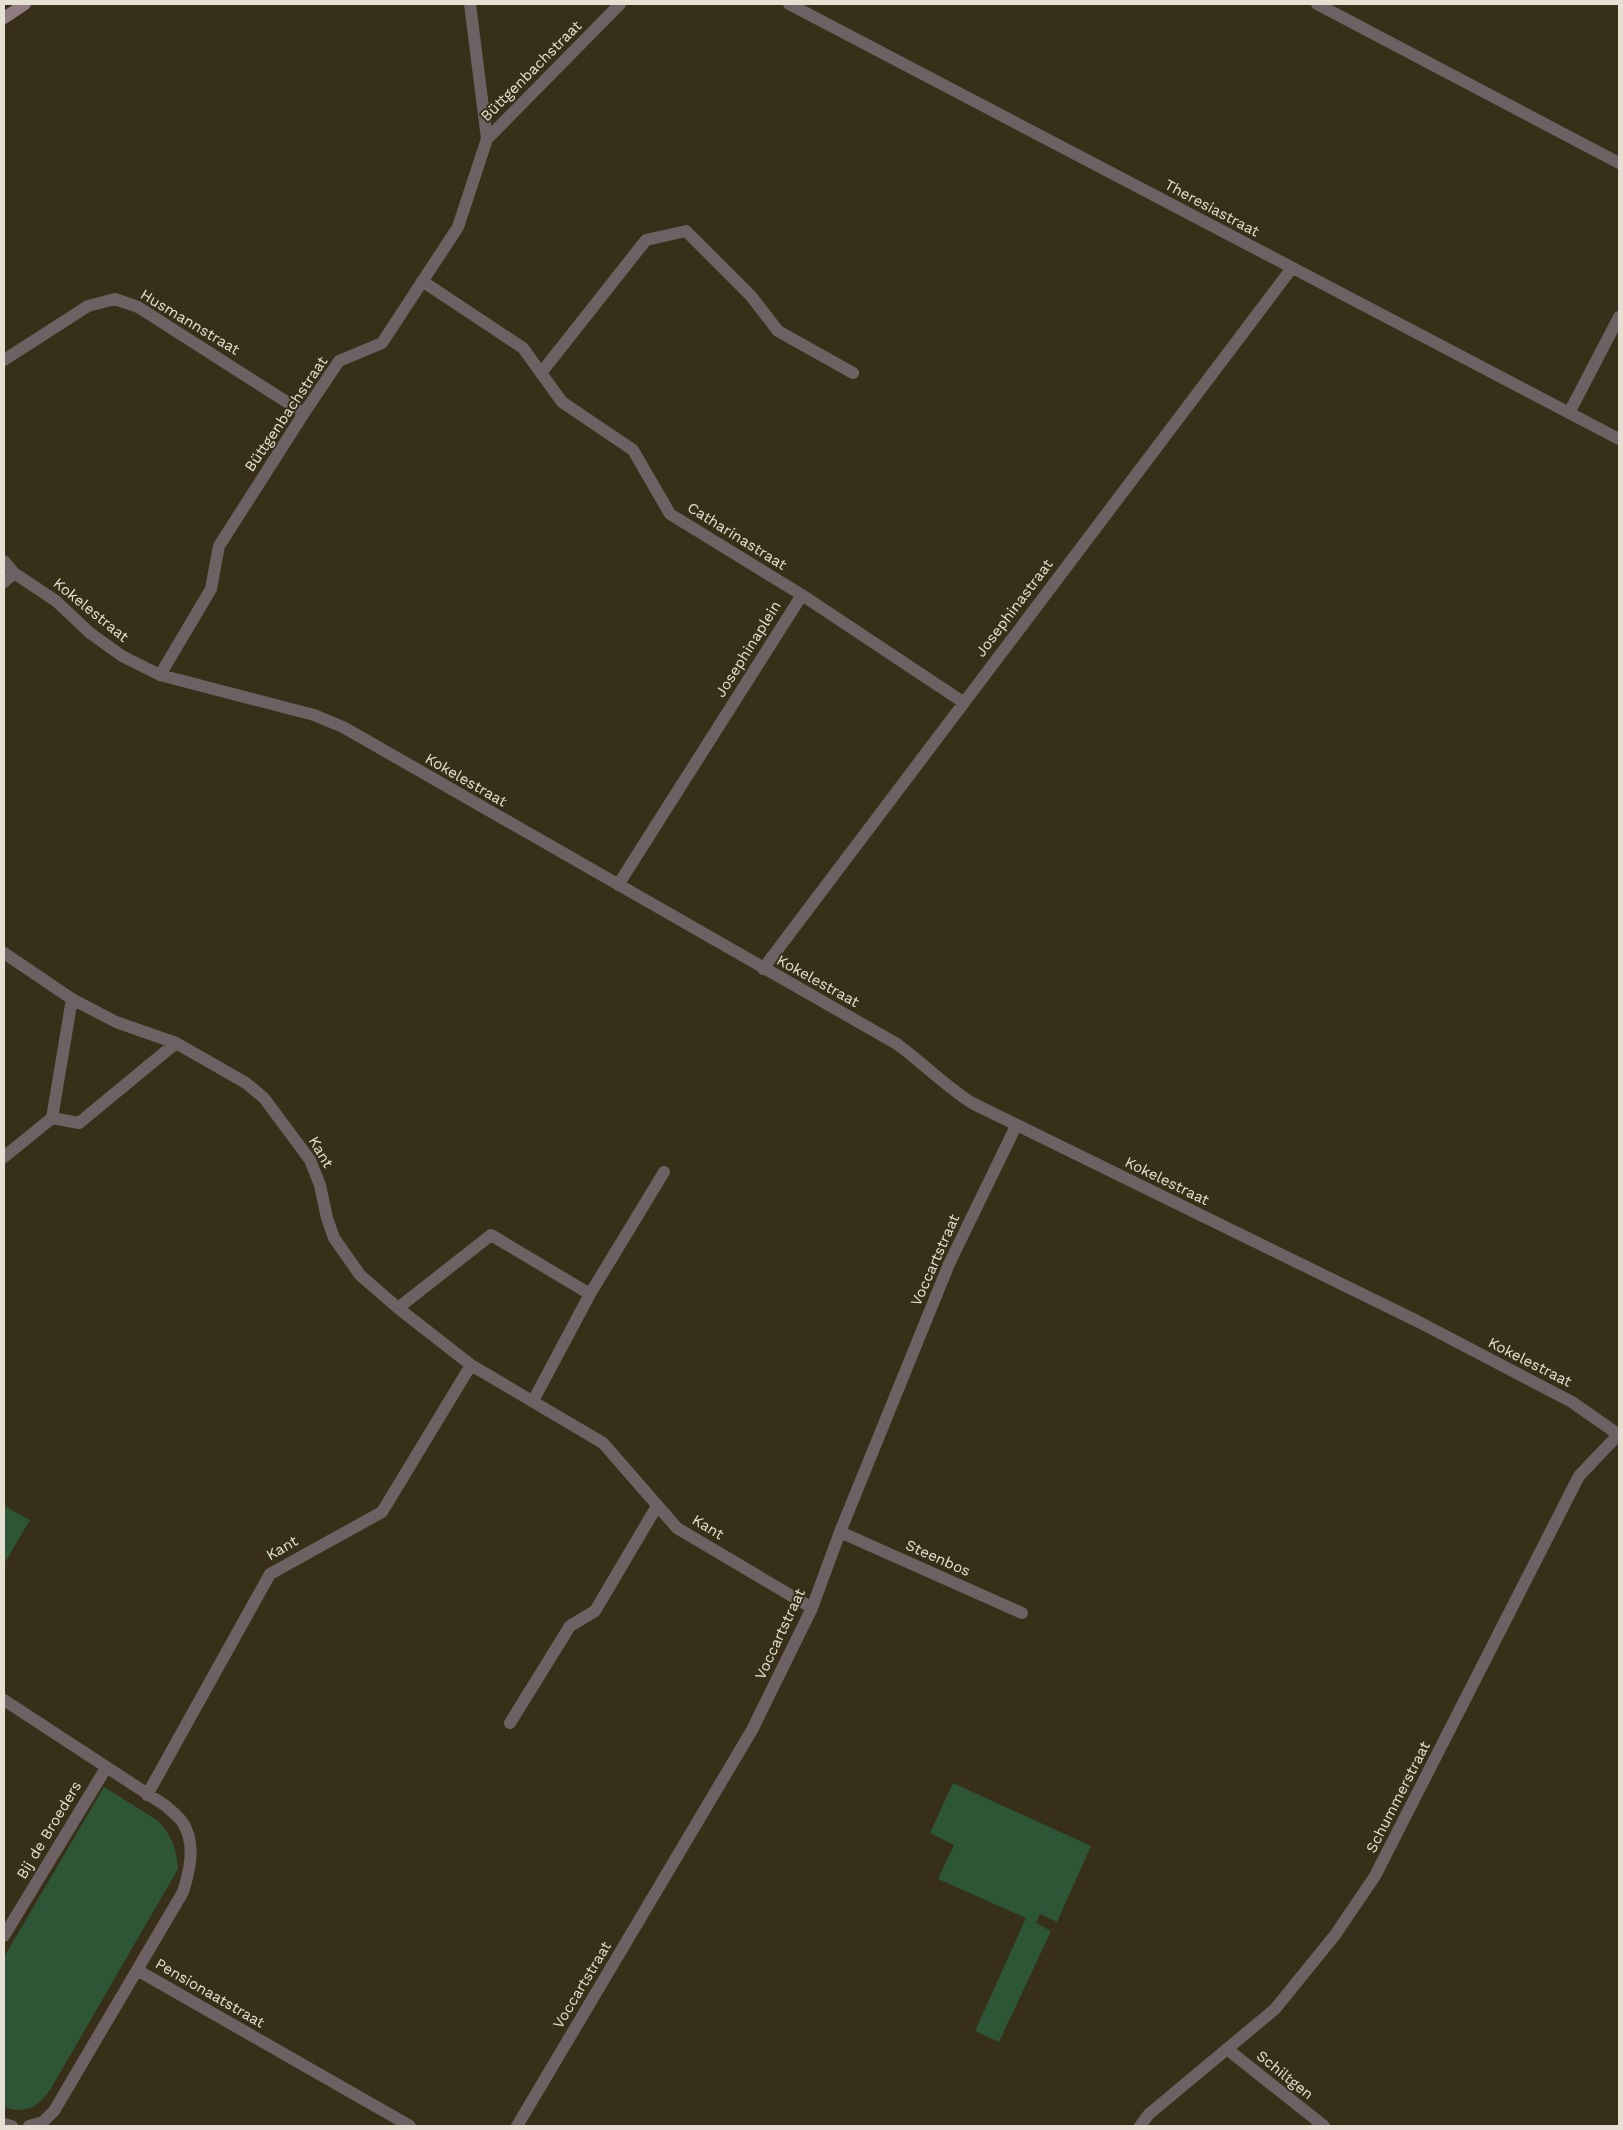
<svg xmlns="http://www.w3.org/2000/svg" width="1623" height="2130" font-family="'Work Sans',sans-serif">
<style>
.green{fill:#2d5637}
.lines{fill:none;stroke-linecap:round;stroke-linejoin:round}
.lane{stroke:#6e6164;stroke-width:12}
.street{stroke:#6e6164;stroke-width:12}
.secondary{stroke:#917c82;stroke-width:12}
.labels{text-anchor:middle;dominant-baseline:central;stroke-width:4;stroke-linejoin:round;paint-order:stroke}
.street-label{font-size:15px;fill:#e6e0d2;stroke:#382f18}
</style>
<rect width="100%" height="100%" fill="#382f18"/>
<path class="green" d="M4,1506L30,1520L4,1564Z
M953,1783L1091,1846L1057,1922L1040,1914L1036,1923L1051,1931L999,2042L975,2031L1026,1918L938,1879L954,1845L930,1833Z
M104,1787L157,1820C171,1833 177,1850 178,1869L50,2090C37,2108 27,2114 4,2107V1957Z"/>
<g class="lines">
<path class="lane" d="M1317,4L1619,163
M541,373L646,240L686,231L751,296L778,331L853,373
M510,1723L570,1626L595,1611L657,1506"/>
<path class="street" d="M789,4L1619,439
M487,139L620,4
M422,281L523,348L562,402L633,450L670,514L802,595L963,702
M4,360L88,306L115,299L138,307L304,413
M1569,413L1619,317
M4,561L14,573L56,601L90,633L122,656L160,675L314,715L343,727L897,1044C923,1063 945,1086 972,1103L1417,1321L1572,1402L1619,1435
M4,582L14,573
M160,675L211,589L219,546L304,413L339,361L382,343L458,227L487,139L470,4
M618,885L802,595
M4,953L72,999L116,1022L176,1043L246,1083L264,1098L310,1160L320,1185L327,1218L334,1238L360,1275L398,1308L471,1365L603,1443L677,1528L812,1608
M763,969L1292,268
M52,1118L79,1123L176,1043
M4,1157L52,1118L72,999
M398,1308L491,1235L590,1294
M533,1401L590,1294L664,1172
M840,1532L1022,1613
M4,1700L166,1806C171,1811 179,1817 183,1823C196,1844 190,1870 183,1892L54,2111L43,2122L29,2126
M147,1795L270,1574L382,1512L471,1365
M4,1936L106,1768
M137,1970L410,2126
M1227,2049L1324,2126
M4,2124L12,2126
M517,2126L752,1730L812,1608L840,1532L949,1264L1016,1126
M1140,2126L1149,2114L1275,2009L1335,1935L1375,1876L1579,1476L1619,1434"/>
<path class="secondary" d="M4,18L25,4"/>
</g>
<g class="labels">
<g class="street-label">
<text transform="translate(531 71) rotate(-45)">Büttgenbachstraat</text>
<text transform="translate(1212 208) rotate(28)">Theresiastraat</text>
<text transform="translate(190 322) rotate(31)">Husmannstraat</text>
<text transform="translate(286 414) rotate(-56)">Büttgenbachstraat</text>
<text transform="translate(737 536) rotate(32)">Catharinastraat</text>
<text transform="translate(1014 608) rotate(-53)">Josephinastraat</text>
<text transform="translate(91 610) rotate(39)">Kokelestraat</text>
<text transform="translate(748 649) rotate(-58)">Josephinaplein</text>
<text transform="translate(466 780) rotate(30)">Kokelestraat</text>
<text transform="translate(818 981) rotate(29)">Kokelestraat</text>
<text transform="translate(321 1152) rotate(60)">Kant</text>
<text transform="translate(1167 1181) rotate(26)">Kokelestraat</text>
<text transform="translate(935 1260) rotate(-66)">Voccartstraat</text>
<text transform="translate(1530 1362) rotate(27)">Kokelestraat</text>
<text transform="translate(708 1527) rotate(31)">Kant</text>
<text transform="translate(282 1548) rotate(-30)">Kant</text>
<text transform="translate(938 1558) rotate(24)">Steenbos</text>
<text transform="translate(780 1634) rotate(-65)">Voccartstraat</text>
<text transform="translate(1398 1797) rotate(-63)">Schummerstraat</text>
<text transform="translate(49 1830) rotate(-59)">Bij de Broeders</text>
<text transform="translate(582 1985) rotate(-59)">Voccartstraat</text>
<text transform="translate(210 1993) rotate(30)">Pensionaatstraat</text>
<text transform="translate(1285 2075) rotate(39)">Schiltgen</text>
</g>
</g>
<rect width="1623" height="2130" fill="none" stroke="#e6e0d2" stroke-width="10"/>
</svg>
